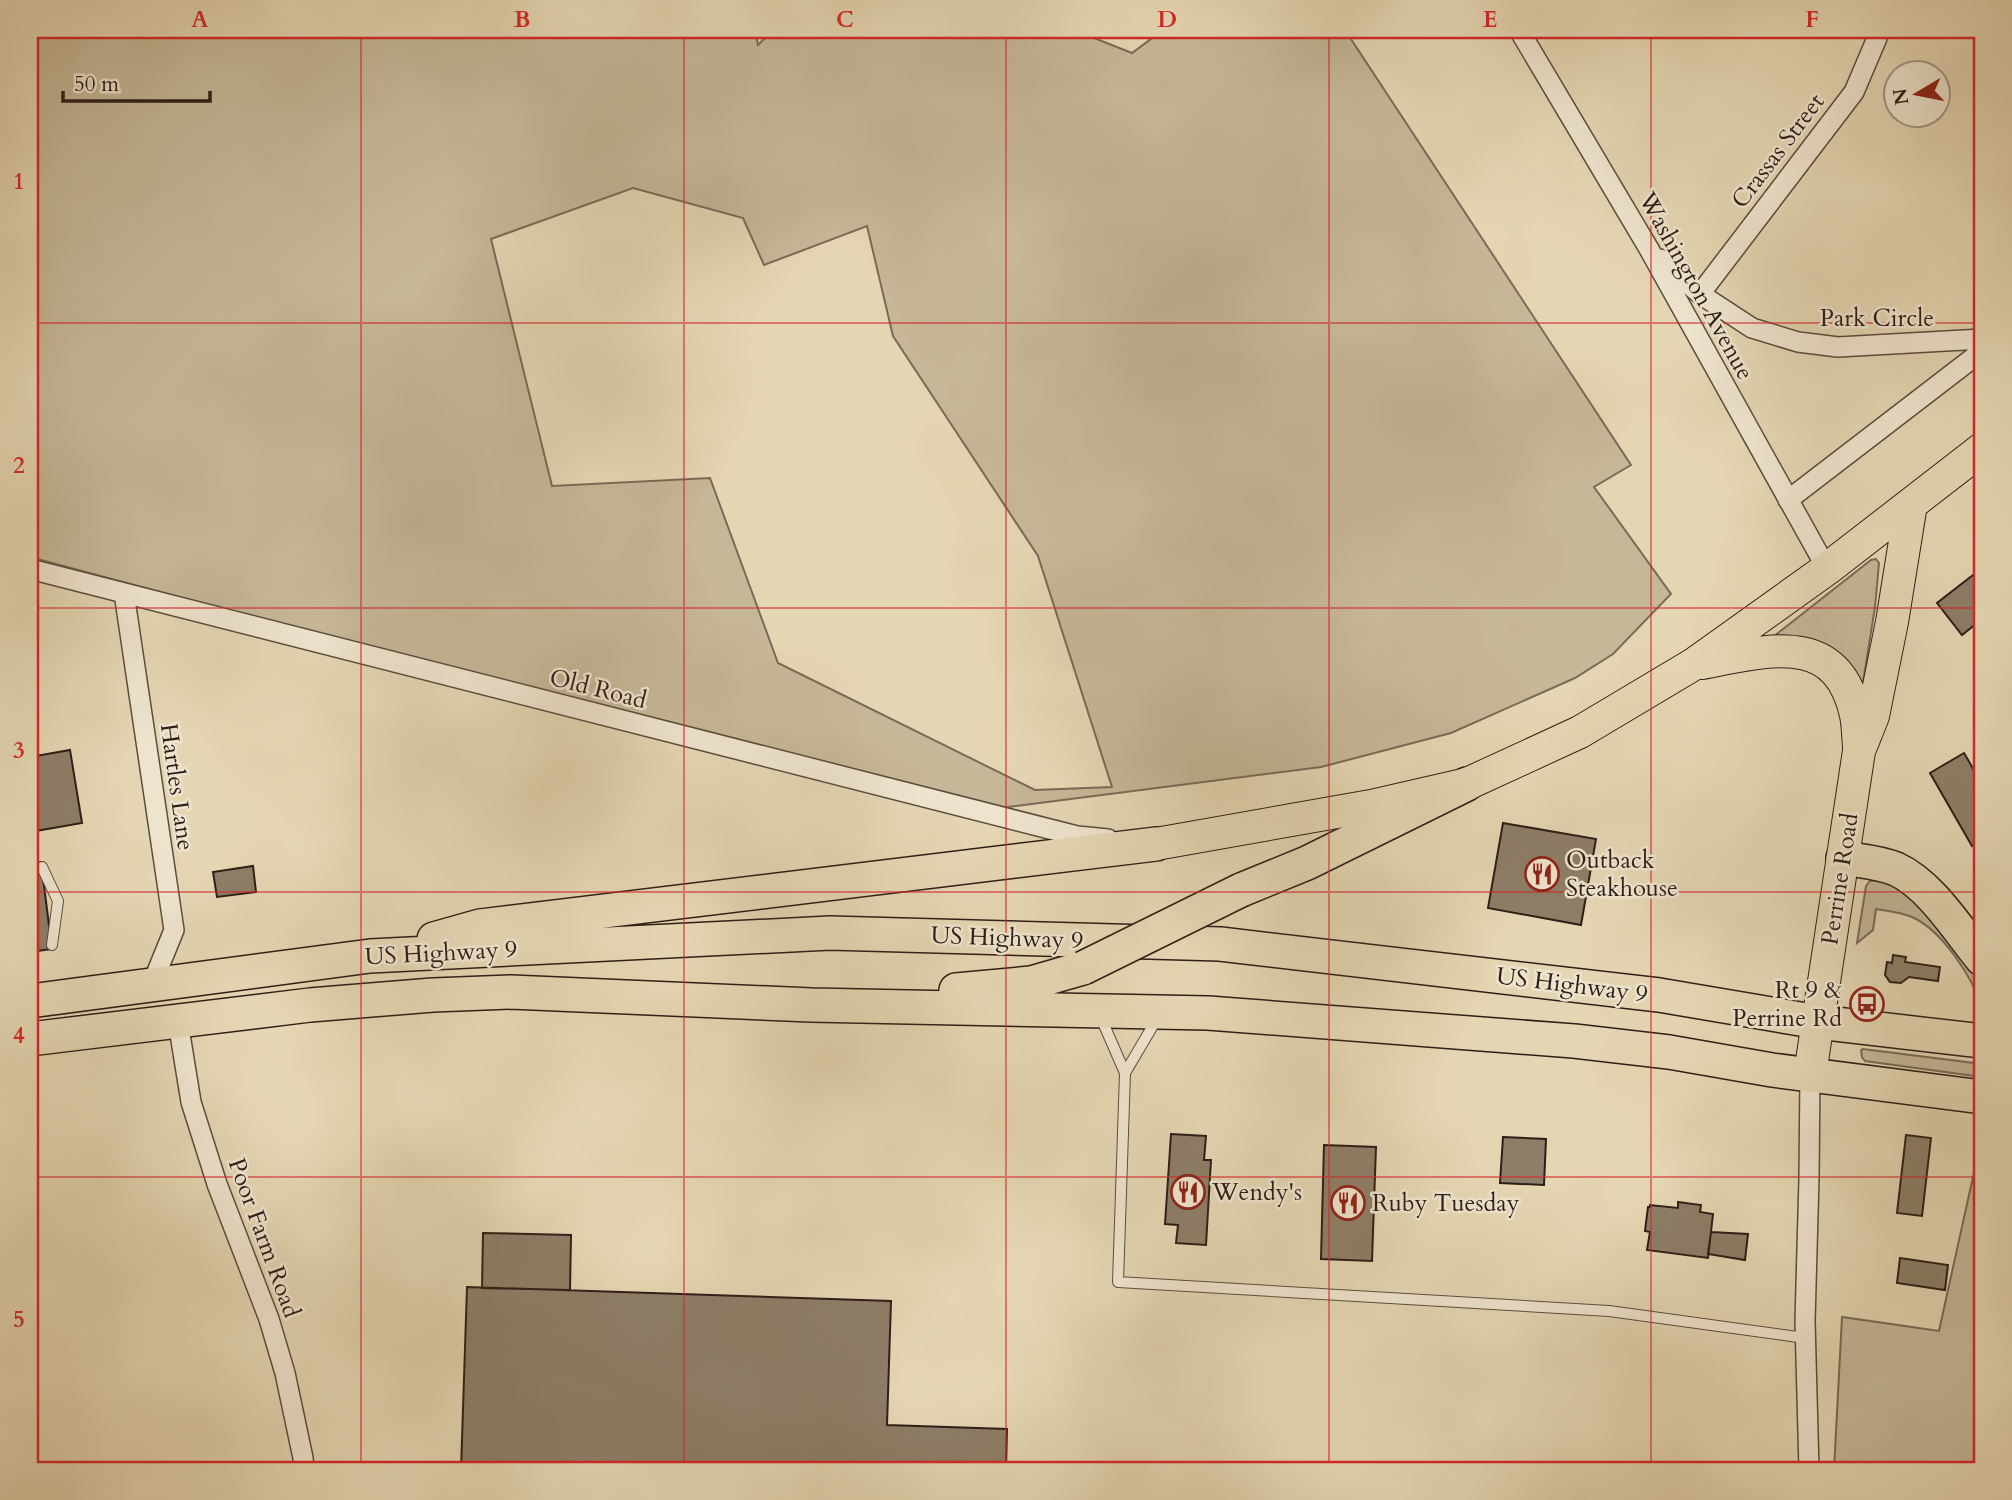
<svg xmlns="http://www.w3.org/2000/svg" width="2012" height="1500" font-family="Cardo,serif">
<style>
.green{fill:#c6b798;stroke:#7a6a58;stroke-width:2;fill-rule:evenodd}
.building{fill:#8d7e68;stroke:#2d1e17;stroke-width:2}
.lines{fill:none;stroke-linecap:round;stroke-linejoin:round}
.service-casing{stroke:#5b4c3e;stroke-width:12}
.minor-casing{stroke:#5b4c3e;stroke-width:22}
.primary-casing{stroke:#2d1e17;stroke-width:34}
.trunk-casing{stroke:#2d1e17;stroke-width:36}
.service{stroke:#eee4ce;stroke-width:10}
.minor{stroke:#eee4ce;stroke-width:19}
.primary{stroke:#e5d6b3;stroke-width:32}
.trunk{stroke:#e5d6b3;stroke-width:33}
.trunk-bridge-casing{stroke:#2d1e17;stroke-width:36;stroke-linecap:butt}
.trunk-bridge{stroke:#e5d6b3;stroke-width:33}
.grid{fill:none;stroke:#d62828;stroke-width:2;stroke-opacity:0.55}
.labels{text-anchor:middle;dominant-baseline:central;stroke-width:5;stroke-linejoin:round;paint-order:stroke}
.street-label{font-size:24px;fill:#2d1e17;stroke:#eee4ce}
.poi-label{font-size:24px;fill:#2d1e17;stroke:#eee4ce;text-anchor:start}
.neatline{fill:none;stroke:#d62828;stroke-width:2.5}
.grid-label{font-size:23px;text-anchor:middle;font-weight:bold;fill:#d62828}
</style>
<rect width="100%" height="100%" fill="#e5d6b3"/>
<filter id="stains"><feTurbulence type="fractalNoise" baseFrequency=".00286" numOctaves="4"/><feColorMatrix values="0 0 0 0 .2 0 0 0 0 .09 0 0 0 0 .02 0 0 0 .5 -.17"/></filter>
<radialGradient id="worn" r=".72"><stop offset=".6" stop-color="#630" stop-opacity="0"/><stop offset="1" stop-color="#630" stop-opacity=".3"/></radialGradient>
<path class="green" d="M30,30H755L758,45L773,30H1074L1132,53L1163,30H1345L1631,465L1594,487L1671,594L1613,654L1575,678L1451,733L1321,767L976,811L30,557ZM633,188L743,218L764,265L867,226L893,336L1038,556L1112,787L1035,790L778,663L710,478L552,486L491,239Z
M1876,559L1879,563L1875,607L1862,689L1773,637L1871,560Z
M1882,879L1896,882L1982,973V1008C1973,978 1943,932 1914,918C1902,912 1889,911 1876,909L1873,930L1857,943L1866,886L1870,881Z
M1863,1049L1982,1064V1077L1865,1061L1862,1057L1861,1050Z
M1982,1136V1470H1834L1842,1317L1939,1331Z"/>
<path class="building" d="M1982,568V619L1962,635L1937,603Z
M70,750L82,823L30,832V757Z
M1964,753L1982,784V840L1972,846L1930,773Z
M1503,823L1596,839L1581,925L1488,908Z
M41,862L52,949L30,952V863Z
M253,866L256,892L217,897L213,872Z
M1893,955L1906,957L1905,962L1940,967L1938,981L1909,977L1901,983L1890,982L1885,975L1887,962L1892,963Z
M1171,1134L1206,1136L1204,1160H1211L1206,1245L1176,1243L1178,1225L1165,1224Z
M1906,1135L1931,1138L1922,1216L1897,1213Z
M1503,1137L1546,1139L1544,1185L1500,1183Z
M1324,1145L1376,1147L1372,1261L1321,1259Z
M1678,1202L1701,1205L1700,1212L1713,1214L1708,1258L1647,1250L1650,1232L1645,1231L1648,1207H1650V1205L1678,1208Z
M1711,1232L1748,1234L1745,1260L1708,1254Z
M483,1233L571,1235L570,1290L482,1288Z
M1900,1258L1948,1265L1945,1290L1897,1283Z
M467,1287L891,1301L887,1425L1007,1429L1006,1470H461Z"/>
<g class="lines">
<g class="service-casing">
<path id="service" d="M42,867L58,901L52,945
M1101,1018L1125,1073L1158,1017
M1125,1073L1118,1282L1609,1311L1805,1338"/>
</g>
<g class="minor-casing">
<path id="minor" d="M1519,30L1649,249L1827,569
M1660,259L1700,294L1752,328L1798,342L1838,347L1982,339
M1700,294L1854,92L1877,38L1878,30
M1788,500L1982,351
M30,569L1077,836L1108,839
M124,593L174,930L152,984
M178,1022L191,1102L217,1184L269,1319L285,1373L303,1458L304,1470
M1809,1470L1805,1321L1809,1179L1810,1074"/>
</g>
<g class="primary-casing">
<path id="primary" d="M1702,663C1767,651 1837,629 1856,715C1858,725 1858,736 1859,747
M1156,844L1371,806L1467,784L1580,732L1694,664L1827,569L1982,449
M1810,1074L1859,751L1873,716L1892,622L1911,504"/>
</g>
<g class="trunk-casing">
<path id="trunk" d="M1843,858C1860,861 1879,862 1896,869C1931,885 1958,930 1982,959
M1241,890L1307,863L1467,784
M434,939L480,926L1156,844
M956,990L1031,983L1083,968
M30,1001L370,956L830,933L1220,944L1659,995L1818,1022L1982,1041
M30,1039L310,1005L433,995L511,992L811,1005L1208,1013L1574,1041L1669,1052L1772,1070L1982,1097"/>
</g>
<use href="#service" class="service"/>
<use href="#minor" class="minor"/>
<use href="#primary" class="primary"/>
<use href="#trunk" class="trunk"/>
<g class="trunk-bridge-casing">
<path id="trunk-bridge" d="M1083,968L1241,890"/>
</g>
<use href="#trunk-bridge" class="trunk-bridge"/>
</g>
<path class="grid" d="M361,30V1470M684,30V1470M1006,30V1470M1329,30V1470M1651,30V1470M30,323H1982M30,608H1982M30,892H1982M30,1177H1982"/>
<defs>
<g id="restaurant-ring" transform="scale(1.75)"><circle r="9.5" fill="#eee4ce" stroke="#8f2418" stroke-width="1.5"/><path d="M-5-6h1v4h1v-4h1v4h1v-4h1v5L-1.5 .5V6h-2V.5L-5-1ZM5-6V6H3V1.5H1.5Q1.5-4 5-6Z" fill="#8f2418"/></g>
<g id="bus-ring" transform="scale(1.75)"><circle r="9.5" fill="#eee4ce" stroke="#8f2418" stroke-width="1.5"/><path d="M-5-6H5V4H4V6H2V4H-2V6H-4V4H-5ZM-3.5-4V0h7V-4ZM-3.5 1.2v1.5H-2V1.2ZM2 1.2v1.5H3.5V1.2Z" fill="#8f2418"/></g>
</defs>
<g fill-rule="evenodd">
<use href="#restaurant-ring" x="1542" y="874"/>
<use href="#bus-ring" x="1867" y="1004"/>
<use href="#restaurant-ring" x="1188" y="1192"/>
<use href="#restaurant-ring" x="1348" y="1203"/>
</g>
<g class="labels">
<g class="street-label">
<text transform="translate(1778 151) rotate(-53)">Crassas Street</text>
<text transform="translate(1696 286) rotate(61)">Washington Avenue</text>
<text x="1877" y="318">Park Circle</text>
<text transform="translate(598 689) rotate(14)">Old Road</text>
<text transform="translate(177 787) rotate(82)">Hartles Lane</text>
<text transform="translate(1840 879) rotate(-81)">Perrine Road</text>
<text transform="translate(1007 938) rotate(2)">US Highway 9</text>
<text transform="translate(441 953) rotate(-3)">US Highway 9</text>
<text transform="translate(1572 985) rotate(7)">US Highway 9</text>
<text transform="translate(264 1238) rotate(70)">Poor Farm Road</text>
</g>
<g class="poi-label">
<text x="1566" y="860">Outback<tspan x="1566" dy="28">Steakhouse</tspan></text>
<text x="1842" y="990" text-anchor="end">Rt 9 &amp;<tspan x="1842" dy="28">Perrine Rd</tspan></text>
<text x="1212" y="1192">Wendy's</text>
<text x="1372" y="1203">Ruby Tuesday</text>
</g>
</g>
<rect width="2012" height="1500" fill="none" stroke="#e5d6b3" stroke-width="77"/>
<g transform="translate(1917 94) rotate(260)"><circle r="33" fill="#eee4ce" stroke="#a19585" stroke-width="2"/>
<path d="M0-5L12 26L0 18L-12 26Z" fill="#8f2418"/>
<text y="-10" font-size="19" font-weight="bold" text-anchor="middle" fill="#2d1e17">N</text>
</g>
<path d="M63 91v10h147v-10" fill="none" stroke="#2d1e17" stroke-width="3.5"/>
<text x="74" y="91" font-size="21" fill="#2d1e17" stroke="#eee4ce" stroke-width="5" paint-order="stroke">50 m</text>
<rect x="38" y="38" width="1936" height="1424" class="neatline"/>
<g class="grid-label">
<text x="200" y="27">A</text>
<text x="522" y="27">B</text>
<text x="845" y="27">C</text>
<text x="1167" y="27">D</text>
<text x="1490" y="27">E</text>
<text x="1812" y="27">F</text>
<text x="19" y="189">1</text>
<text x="19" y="473">2</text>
<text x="19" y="758">3</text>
<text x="19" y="1043">4</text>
<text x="19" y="1327">5</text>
</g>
<rect width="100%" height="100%" filter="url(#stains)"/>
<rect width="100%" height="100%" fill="url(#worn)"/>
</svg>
